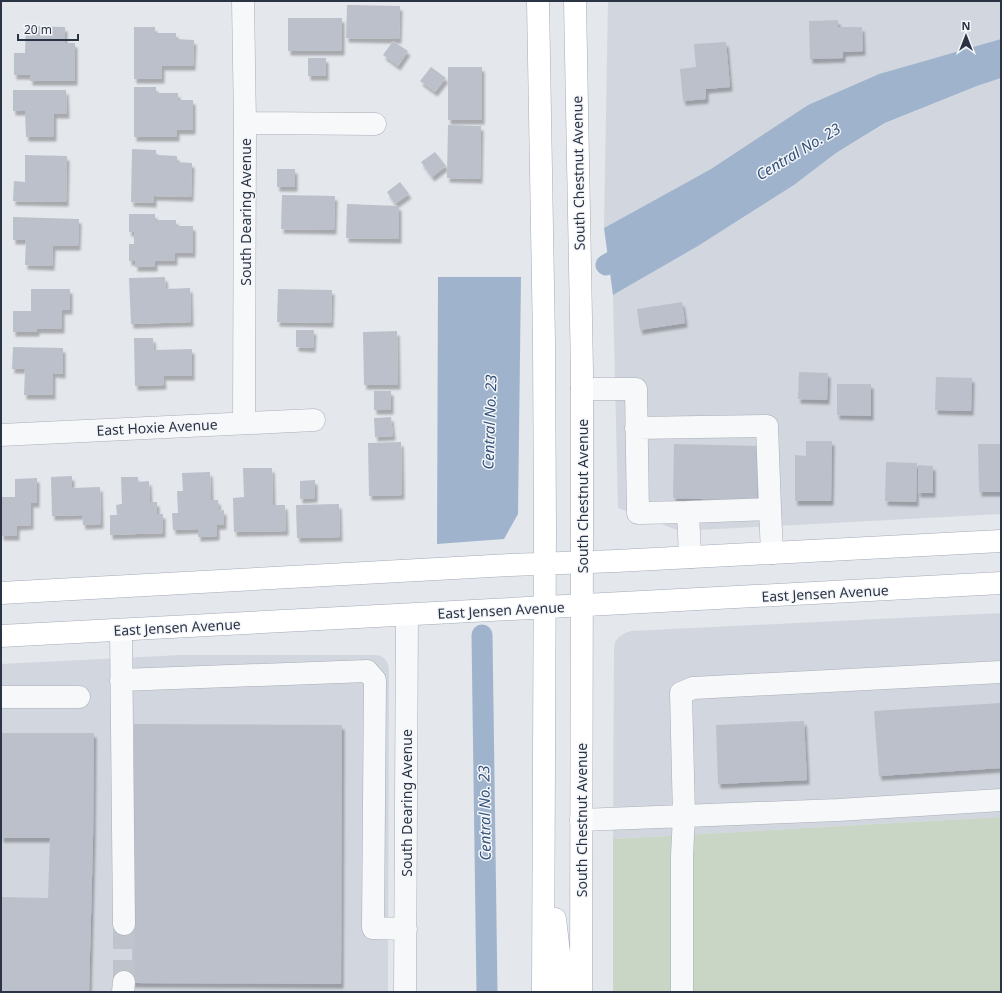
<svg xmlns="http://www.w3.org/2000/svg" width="1002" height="993" font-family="'Noto Sans',sans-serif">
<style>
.built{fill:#d2d6de}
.green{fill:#c9d6c5}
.water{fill:#9fb4cc}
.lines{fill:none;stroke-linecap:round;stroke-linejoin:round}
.canal{stroke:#9fb4cc;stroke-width:21}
.building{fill:#bbc0ca;filter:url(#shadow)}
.minor-tunnel{stroke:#bfc3cb;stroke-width:22;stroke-dasharray:22 11;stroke-linecap:butt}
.minor-casing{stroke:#a9aeb7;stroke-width:23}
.major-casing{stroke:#a3abb8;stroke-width:23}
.minor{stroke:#f7f8fa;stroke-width:22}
.major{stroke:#fff;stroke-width:22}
.labels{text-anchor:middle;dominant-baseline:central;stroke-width:3;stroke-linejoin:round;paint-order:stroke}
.street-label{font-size:14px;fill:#2b3445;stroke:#f4f6f9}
.water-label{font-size:15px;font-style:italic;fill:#34527a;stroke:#f4f6f9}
</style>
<defs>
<filter id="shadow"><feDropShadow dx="2.5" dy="4.5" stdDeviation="1" flood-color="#0004"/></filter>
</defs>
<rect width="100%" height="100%" fill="#e4e7ec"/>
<path class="built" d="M608,1H1001V39L879,74L808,105L711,169L604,228Z
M1001,78V514L680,531L618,508L613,295L698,246L794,185L836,153L886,123L977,86Z
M1001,613V817L613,839L614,649L615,642L619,637L625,633L631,631Z
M182,655H375L381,656L385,659L388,664L389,669L388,992H1V664Z"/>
<path class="green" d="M1001,817V992H613V839Z"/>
<path class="water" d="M1001,39V78L977,86L885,123L836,153L794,185L698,246L613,295L604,228L711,169L808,105L879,74Z
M438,277H521L518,514L504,539L437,544Z"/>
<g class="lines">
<path class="canal" d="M606,265L633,249
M482,635L487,992"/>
</g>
<path class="building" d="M347,5L400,6L399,39L346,38Z
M288,18H342V51H288Z
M838,20V27H862L863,51L843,52V58L810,59L809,21Z
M26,26L65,27V43H75V81H30V75H14V53H25Z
M134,27H155V33H176V39L194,40L193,66H162V79H134Z
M393,41L408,51L398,66L383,55Z
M726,42L730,87L706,89V99L683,101L680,69L696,67L694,44Z
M308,58H326V76H308Z
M431,67L446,78L435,92L420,81Z
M448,67H482V120H448Z
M134,87H156V93H178V100H193V130H177V137H134Z
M13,90H66L67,114H54V137H26L25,111H13Z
M448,125L481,126L480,179L447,178Z
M132,149L156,150V155L177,156V162L192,163L191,197L154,196V203L131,202Z
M435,152L446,166L432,177L421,162Z
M25,155L67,156L66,202L13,201L14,181L25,182Z
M277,169H295V187H277Z
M400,182L409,194L395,204L387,192Z
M282,195L335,196L334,230L281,229Z
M347,204L399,206V239L346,238Z
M129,214H155V220H176V226H193V253H175V261H155V267H135V261H129V244H134V232H129Z
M13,217L79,219L78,246H53L52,266L25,265L26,240H13Z
M165,277L166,289L190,288L191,322L131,324L129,278Z
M31,289H70V310H62V329H37V332H13V311H31Z
M278,289L332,290L331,323L277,322Z
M682,302L685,323L640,330L637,309Z
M296,330H314L313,348L296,347Z
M397,331L398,385H364L363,332Z
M134,338H153L154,350L192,349V376H163L164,385L135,386Z
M13,347L63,348V374L53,373V395H24L25,369H12Z
M799,372L828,373L827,400L798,399Z
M936,377L972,378L971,411L935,410Z
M837,384H871V416L837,415Z
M374,391H391V410H374Z
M391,417L393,436L375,437L374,418Z
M806,441H832L831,501H795V455L806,456Z
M401,442L402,495L369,496L368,443Z
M674,444L759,446L757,501L673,498Z
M978,444H1001V492H979Z
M886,462L917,463L916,502L885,501Z
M918,465L933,466V493H918Z
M243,468H272L273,505H285L286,531L234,532L233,498L244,497Z
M210,472L211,500H218L219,511L224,510V525H217V536L198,537V529L173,530L172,513H178L177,491H183L182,473Z
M72,476V488L100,487L101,524L83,525L82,515L52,516L51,477Z
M121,477H138V482L149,481L150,502H157V514H163V533L110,535V515H117L116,505L122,504Z
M37,478V503H31V525L17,526V536H1V497H15V479Z
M315,480V498L300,499V481Z
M339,504L340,537L297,538L296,505Z
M1001,703V768L879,776L874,711Z
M804,721L807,780L718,784L716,725Z
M134,724L342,725L341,984L132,983Z
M1,733H94L93,839L89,992H1V897L48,898L50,838H1Z"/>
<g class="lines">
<path class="minor-tunnel" d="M124,982V924"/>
<g class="minor-casing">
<path id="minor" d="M243,1L245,123L244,422
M245,123L375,124
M582,389H636L638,513L688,512L690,557
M636,428L767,426L770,509L688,512
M1,435L314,420
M770,509L772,553
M121,630L124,924
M121,680L367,671L375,680L373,928L406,929
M1,697H79
M581,820L838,810L1001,800
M123,992L124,982
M405,992L407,615
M682,992V856L684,816L681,693L693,688L1001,672"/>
</g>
<g class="major-casing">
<path id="major" d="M538,1L544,342L545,528L543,992
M575,1L582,372V528L581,992
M1,593L510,565L616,561L1001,541
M1,636L1001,583
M555,919L561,969L562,992"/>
</g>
<use href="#minor" class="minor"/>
<use href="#major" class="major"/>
</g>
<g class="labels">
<g class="street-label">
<text transform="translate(578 173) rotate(-91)">South Chestnut Avenue</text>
<text transform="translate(245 212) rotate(-90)">South Dearing Avenue</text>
<text transform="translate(157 427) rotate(-3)">East Hoxie Avenue</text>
<text transform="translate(582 496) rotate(-90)">South Chestnut Avenue</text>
<text transform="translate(825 593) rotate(-3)">East Jensen Avenue</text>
<text transform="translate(501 610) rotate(-3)">East Jensen Avenue</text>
<text transform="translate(177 627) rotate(-3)">East Jensen Avenue</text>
<text transform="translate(406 803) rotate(-90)">South Dearing Avenue</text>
<text transform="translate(581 820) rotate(-90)">South Chestnut Avenue</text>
</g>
<g class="water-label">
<text transform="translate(798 151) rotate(-31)">Central No. 23</text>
<text transform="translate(489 422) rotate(-88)">Central No. 23</text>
<text transform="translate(484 813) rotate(-91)">Central No. 23</text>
</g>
</g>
<rect width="1002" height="993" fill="none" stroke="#2b3445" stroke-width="4"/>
<g transform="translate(966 36)" stroke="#f4f6f9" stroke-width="3" paint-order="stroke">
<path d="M0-3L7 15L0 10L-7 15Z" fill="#2b3445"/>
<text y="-6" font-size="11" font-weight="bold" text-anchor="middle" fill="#2b3445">N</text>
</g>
<path d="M18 34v6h60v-6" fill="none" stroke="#2b3445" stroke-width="2"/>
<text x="24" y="34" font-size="12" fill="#2b3445" stroke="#f4f6f9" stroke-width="3" paint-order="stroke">20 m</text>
</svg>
